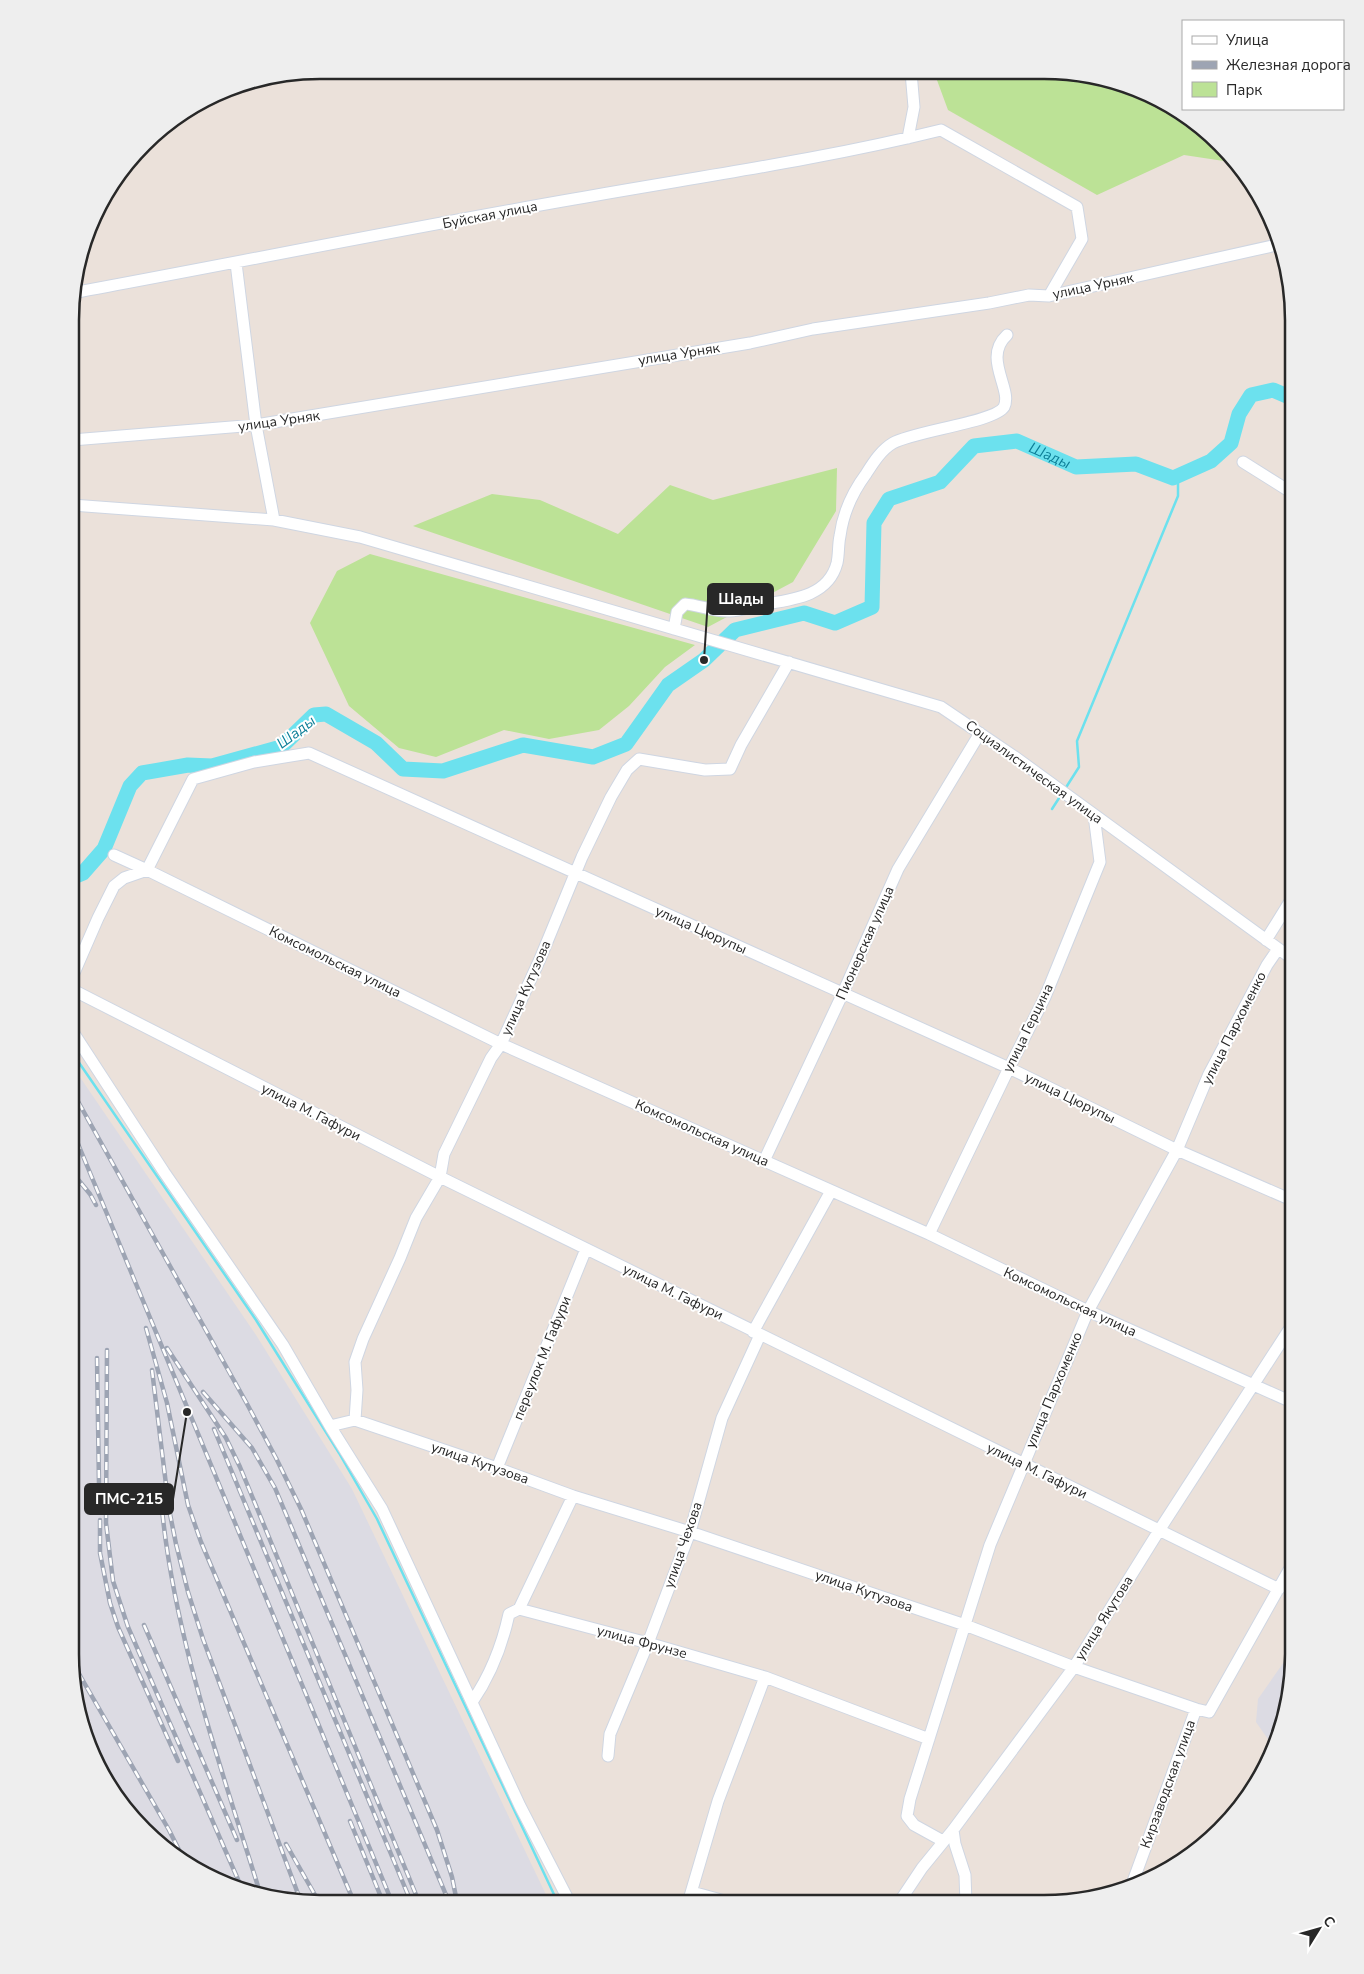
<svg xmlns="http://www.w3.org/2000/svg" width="1364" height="1974" font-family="'Nunito Sans',sans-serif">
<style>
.industrial{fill:#dcdbe3}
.green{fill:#bce296}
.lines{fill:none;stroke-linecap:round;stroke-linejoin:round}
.stream{stroke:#6ce1ee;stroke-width:2.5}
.river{stroke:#6ce1ee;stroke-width:15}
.minor-casing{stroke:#cfd6e2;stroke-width:13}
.minor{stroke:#fff;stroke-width:11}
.rail-casing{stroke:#9da4b3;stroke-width:4.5}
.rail{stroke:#fff;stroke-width:2.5;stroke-dasharray:8;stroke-linecap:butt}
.labels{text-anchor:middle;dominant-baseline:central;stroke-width:4;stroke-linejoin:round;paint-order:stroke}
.street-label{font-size:14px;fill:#282828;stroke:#fff}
.water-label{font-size:15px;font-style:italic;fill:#0d7f98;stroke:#fff}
.rim{fill:none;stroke:#282828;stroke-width:2.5}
.leader{fill:none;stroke:#282828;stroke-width:2}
.callout-dot{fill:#282828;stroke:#fff;stroke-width:2}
.callout{fill:#282828;stroke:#282828;stroke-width:2}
.callout-label{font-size:15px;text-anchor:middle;font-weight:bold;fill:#fff}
</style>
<rect width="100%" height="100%" fill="#ebe1da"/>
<path class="industrial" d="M71,1064L256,1335L352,1489L550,1903L288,1902L239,1891L181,1862L132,1819L96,1764L75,1703L70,1654Z
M1293,1649V1671L1281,1735L1274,1748L1256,1722L1258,1699Z"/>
<path class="green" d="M934,72H1077L1139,89L1196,122L1237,163L1184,155L1097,195L948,110Z
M837,468L836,511L793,582L708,627L413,526L492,494L540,500L618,534L670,485L713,500Z
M370,554L695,645L665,667L629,706L599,730L549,739L504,730L436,757L399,748L349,706L310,623L337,571Z"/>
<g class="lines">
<path class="stream" d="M1065,789L1079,767L1077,741L1178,496V477
M1052,809L1061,795
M71,1051L256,1320L339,1453L377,1519L558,1903"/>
<path class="river" id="s1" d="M71,878L83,873L104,849L130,786L142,773L188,765L212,766L281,747L314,715L326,714L376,743L403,769L443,771L523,745L593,757L626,744L668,685L704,660L735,630L804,613L835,623L872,607L874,523L889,499L940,482L974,446L1017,441L1076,467L1136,464L1173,478L1211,461L1231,443L1239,414L1251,395L1273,390L1294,399"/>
<g class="minor-casing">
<path id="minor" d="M908,138L914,107L911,72
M236,263L256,425L274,520
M72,293C240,262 407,228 574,199C697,177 820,160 941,130L1077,207L1082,239L1049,296
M72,440L256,425L750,343L813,329L989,303L1029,295L1049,296L1281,244
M1243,462L1294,494
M72,505L274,520L360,537L941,707L1015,757L1294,960
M674,629L677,612L685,604C699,605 715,612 730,611C739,611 750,607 759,605C789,600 828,598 837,563C839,554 838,545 840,536C843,513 852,493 866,474C873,463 881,450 893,443C914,431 995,422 1004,407C1013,389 982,358 1007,335
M114,855L147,870L501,1044L929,1234L1088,1311L1294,1403
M1266,940L1294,895
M71,980L98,918L114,886L124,878L147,870L193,779L254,762L309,753L1009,1068L1177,1150L1294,1201
M71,989L440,1177L1279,1589
M71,1029L164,1172L283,1345L330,1426L382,1509L520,1806L570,1903
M764,1161L842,995L898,869L980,733
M929,1234L1009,1068L1045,997L1100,862L1094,815
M753,1332L831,1191
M355,1420L357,1390L355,1362L363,1339L400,1258L416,1218L440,1177L444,1154L491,1058L501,1044L540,959L582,857L611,797L627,770L639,759L705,770L730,769L741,745L789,662
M330,1426L355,1420L497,1468L573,1496L690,1532L965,1625L1074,1667L1196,1709L1209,1712L1293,1563
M497,1468L586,1249
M519,1609L648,1643L765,1677L929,1739
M472,1702C490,1676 502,1646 509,1614L519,1609L573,1496
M608,1756L610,1734L648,1643L690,1532L722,1418L760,1335
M953,1830L955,1844L965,1875L966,1904
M943,1841L914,1825L907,1816L910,1799L990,1545L1088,1311L1177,1150L1209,1074L1267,965L1278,949
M1131,1887L1196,1709
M692,1892L732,1903
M688,1903L718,1801L765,1677
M898,1904L922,1868L953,1830L1074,1667L1160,1529L1294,1322"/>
</g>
<use href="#minor" class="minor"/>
<g class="rail-casing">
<path id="rail" d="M71,1089L246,1402L276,1458L301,1509L437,1830L452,1877L457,1902
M71,1127L392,1902
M71,1171L90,1194L96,1205
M146,1328L167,1403L188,1505L201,1542L354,1902
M167,1348L226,1438L240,1467L419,1902
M107,1350L106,1523L113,1581L128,1627L243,1891
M97,1358L99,1485
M152,1370L169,1509L176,1544L188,1592L203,1639L301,1902
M203,1392L252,1448L275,1488L449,1902
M214,1429L411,1902
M161,1499C173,1636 221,1766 261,1896
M100,1520V1553L110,1603L118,1627L178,1761
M144,1625L237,1840
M71,1660L169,1830L186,1864
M350,1821L383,1902
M286,1844L319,1902"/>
</g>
<use href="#rail" class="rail"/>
</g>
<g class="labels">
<g class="street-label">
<text transform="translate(490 215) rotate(-11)">Буйская улица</text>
<text transform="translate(1093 286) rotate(-12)">улица Урняк</text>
<text transform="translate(679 354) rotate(-9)">улица Урняк</text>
<text transform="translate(279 421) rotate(-8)">улица Урняк</text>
<text transform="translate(1034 772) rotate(36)">Социалистическая улица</text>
<text transform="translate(701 930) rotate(24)">улица Цюрупы</text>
<text transform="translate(865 943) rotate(-66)">Пионерская улица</text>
<text transform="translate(335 962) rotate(26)">Комсомольская улица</text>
<text transform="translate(526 988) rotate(-66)">улица Кутузова</text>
<text transform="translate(1028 1028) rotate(-64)">улица Герцина</text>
<text transform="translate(1234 1028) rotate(-63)">улица Пархоменко</text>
<text transform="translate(1070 1098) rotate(26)">улица Цюрупы</text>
<text transform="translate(311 1112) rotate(27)">улица М. Гафури</text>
<text transform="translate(702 1133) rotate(24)">Комсомольская улица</text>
<text transform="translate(673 1292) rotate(26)">улица М. Гафури</text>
<text transform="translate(1070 1302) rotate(25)">Комсомольская улица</text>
<text transform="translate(542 1358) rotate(-68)">переулок М. Гафури</text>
<text transform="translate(1054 1390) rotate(-67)">улица Пархоменко</text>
<text transform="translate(480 1463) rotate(19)">улица Кутузова</text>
<text transform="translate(1037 1471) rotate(26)">улица М. Гафури</text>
<text transform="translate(683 1545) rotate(-71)">улица Чехова</text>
<text transform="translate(864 1591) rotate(19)">улица Кутузова</text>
<text transform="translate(1104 1618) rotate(-58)">улица Якутова</text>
<text transform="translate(642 1642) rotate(15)">улица Фрунзе</text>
<text transform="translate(1168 1784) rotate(-70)">Кирзаводская улица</text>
</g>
<g class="water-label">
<text stroke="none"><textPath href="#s1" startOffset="1255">Шады</textPath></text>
<text transform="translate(296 732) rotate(-37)">Шады</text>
</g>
</g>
<path d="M0 0H1364V1974H0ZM320 79H1044A241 241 0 0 1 1285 320V1654A241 241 0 0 1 1044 1895H320A241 241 0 0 1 79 1654V320A241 241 0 0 1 320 79Z" fill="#eee" fill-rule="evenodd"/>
<path class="rim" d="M320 79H1044A241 241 0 0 1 1285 320V1654A241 241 0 0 1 1044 1895H320A241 241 0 0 1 79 1654V320A241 241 0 0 1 320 79Z"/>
<path class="leader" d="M704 660L708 599M187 1412L173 1499"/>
<g class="callout-dot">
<circle cx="704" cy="660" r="5"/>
<circle cx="187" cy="1412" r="5"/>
</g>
<g class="callout">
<rect x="708" y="584" width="65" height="30" rx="5"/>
<rect x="85" y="1484" width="88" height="30" rx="5"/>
</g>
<g class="callout-label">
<text x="741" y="604">Шады</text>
<text x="129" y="1504">ПМС-215</text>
</g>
<rect x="1182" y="20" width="162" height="90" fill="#ffffff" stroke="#a9a9a9"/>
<rect x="1192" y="36" width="25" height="8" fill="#ffffff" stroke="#a9a9a9"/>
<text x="1226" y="45" font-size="15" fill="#282828">Улица</text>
<rect x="1192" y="61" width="25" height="8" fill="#9da4b3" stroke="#a9a9a9"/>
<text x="1226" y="70" font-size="15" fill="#282828">Железная дорога</text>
<rect x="1192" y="82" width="25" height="15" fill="#bce296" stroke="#a9a9a9"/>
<text x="1226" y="95" font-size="15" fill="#282828">Парк</text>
<g transform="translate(1319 1929) rotate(53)" stroke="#ffffff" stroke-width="4" paint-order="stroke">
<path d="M0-4L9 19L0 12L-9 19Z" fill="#282828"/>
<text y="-8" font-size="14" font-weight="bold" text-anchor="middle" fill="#282828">С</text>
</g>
</svg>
